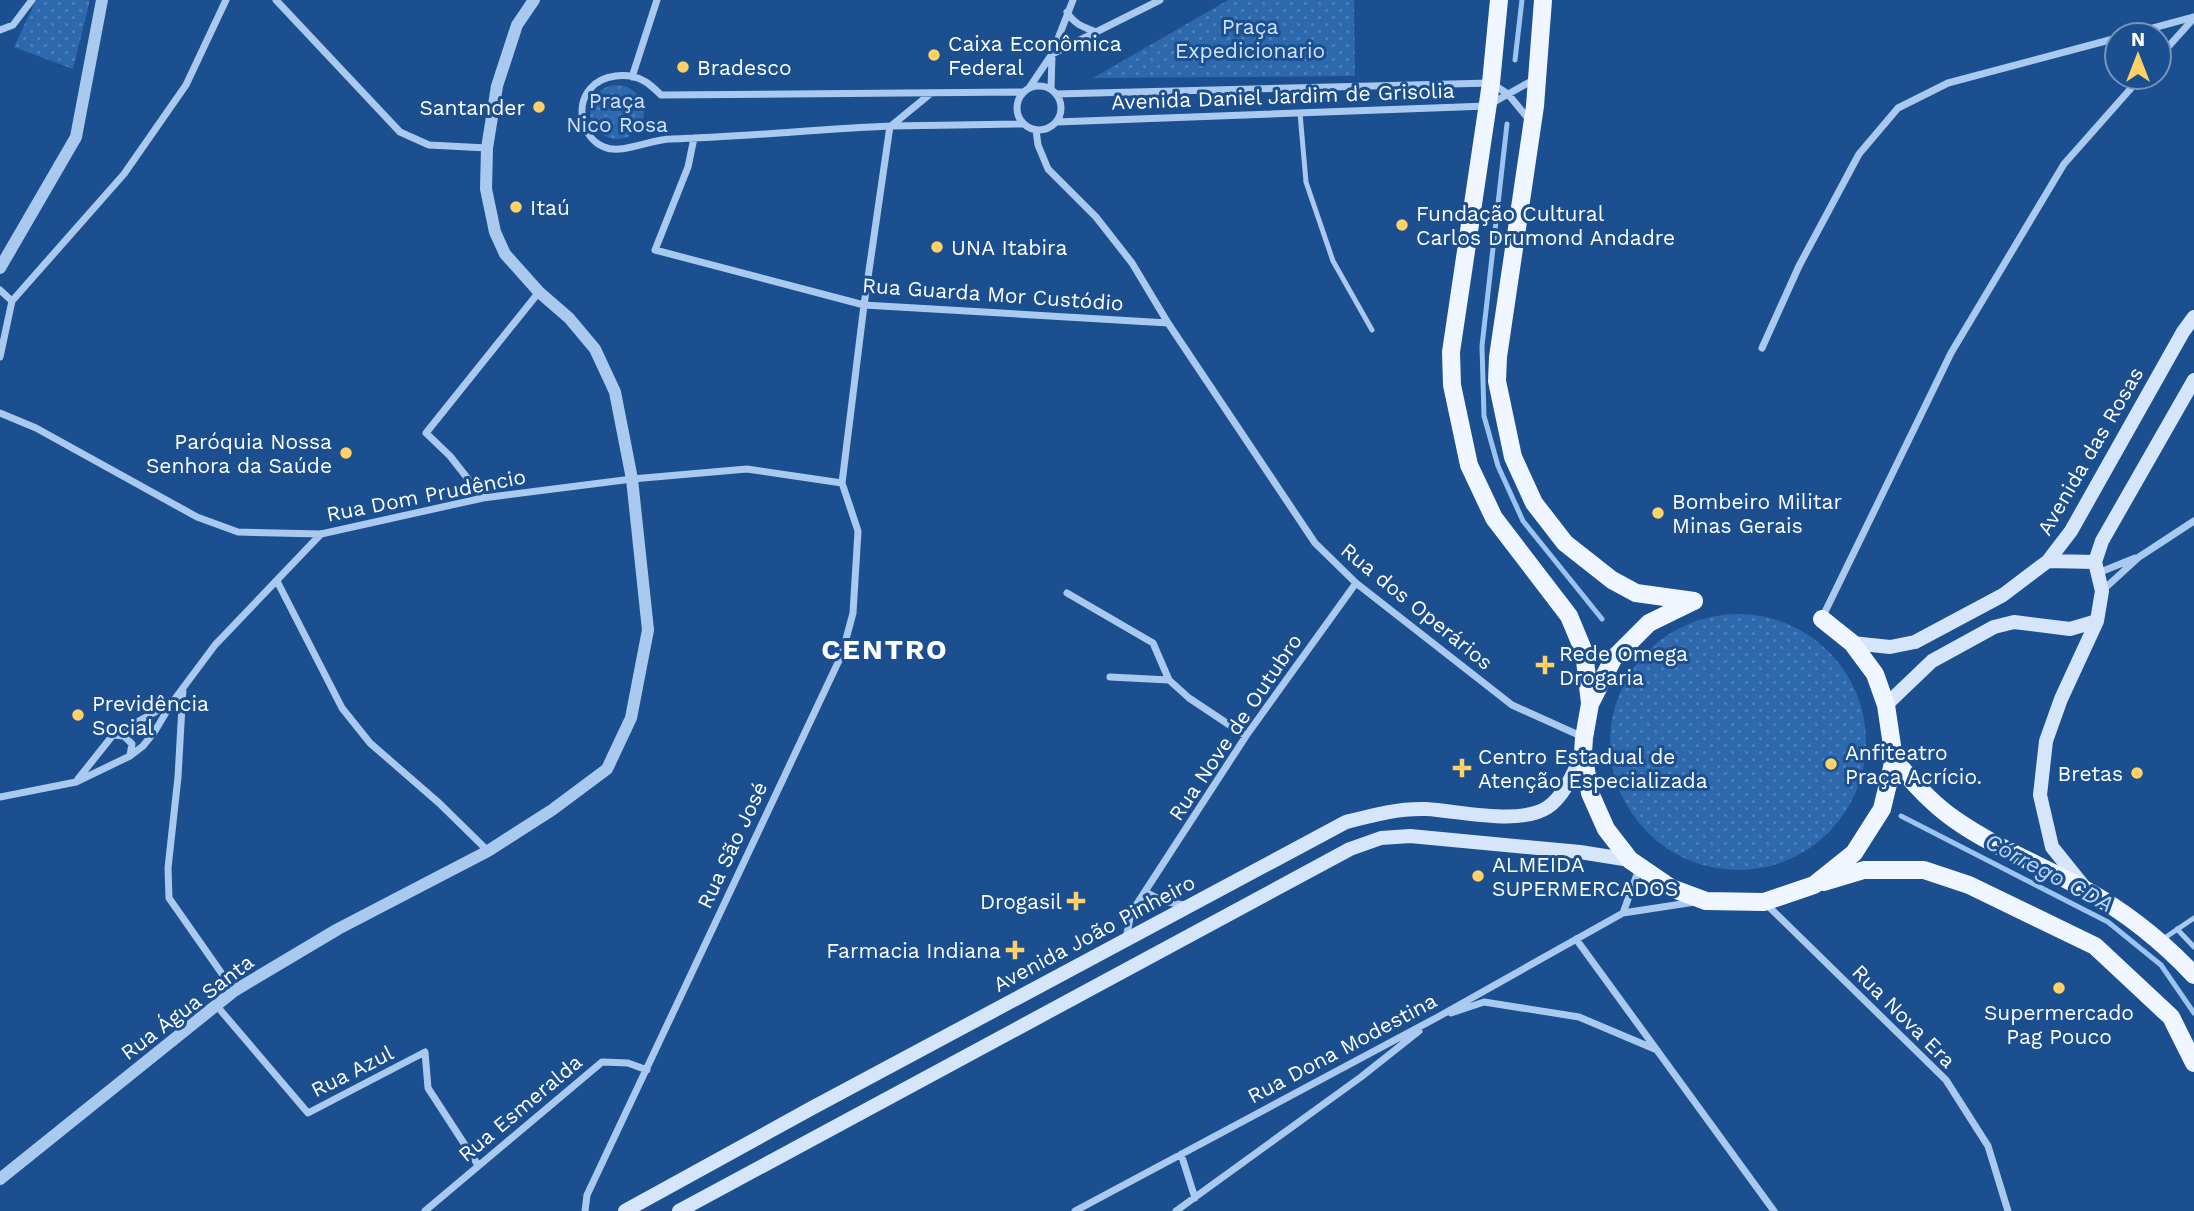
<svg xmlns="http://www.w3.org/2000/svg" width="2194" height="1211" font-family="'Work Sans',sans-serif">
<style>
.park{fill:url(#park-dots)}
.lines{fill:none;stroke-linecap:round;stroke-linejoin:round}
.stream{stroke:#9cc4f0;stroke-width:5}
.service{stroke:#a9c9ee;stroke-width:5}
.minor{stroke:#a9c9ee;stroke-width:7}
.tertiary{stroke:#a9c9ee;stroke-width:12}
.secondary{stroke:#d6e6fa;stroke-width:14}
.primary{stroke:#f0f6ff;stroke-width:18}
.poi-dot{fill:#ffd166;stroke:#1b4f8f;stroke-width:2.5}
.labels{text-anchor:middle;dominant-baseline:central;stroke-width:6;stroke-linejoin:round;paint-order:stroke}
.park-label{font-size:21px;fill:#cfe3fa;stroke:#1b4f8f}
.poi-label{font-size:21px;fill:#fff;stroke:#1b4f8f;text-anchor:start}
.street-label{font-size:21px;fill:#fff;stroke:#1b4f8f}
.water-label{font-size:23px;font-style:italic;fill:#b5d3f5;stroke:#1b4f8f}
.district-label{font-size:28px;font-weight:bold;letter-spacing:2px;fill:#fff;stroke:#1b4f8f}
</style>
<defs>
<pattern id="park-dots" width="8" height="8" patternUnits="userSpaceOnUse" patternTransform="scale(1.75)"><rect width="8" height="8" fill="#2e69ad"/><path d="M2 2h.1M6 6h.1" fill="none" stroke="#4d80b9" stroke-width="1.8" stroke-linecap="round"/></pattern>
</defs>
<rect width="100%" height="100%" fill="#1b4f8f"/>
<path class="park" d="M36,0H90L73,69L14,47Z
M1228,0H1354L1355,76L1093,78Z
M590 112a27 27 0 1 1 54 0a27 27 0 1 1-54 0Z
M1610 742a128 128 0 1 1 256 0a128 128 0 1 1-256 0Z"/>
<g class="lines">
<path class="stream" d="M1515,60L1522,0
M1507,124L1482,346L1484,416L1498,466L1523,521L1602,619
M1901,816L2108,922L2161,965L2194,1013"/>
<path class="service" d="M1300,113L1306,182L1333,261L1372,330
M2177,929L2194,947
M2163,939L2194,918"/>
<path class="minor" d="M276,0L400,132L429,145L487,148
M1067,12C1074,24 1083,27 1096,32
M0,30L13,25L32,0
M2127,35L2194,17
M1052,54L1160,0
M2159,57L2194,18
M632,77L657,0
M1017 108a22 22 0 1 1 44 0a22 22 0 1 1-44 0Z
M1029,88L1052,54L1073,0
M1051,89L1052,55
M1023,92L661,95C656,90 650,84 644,81C628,72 602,74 590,89C575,106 582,138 604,147C622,155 651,139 671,139C744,137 817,129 890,126C934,125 979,125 1023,124
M1056,94L1491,83L1508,94L1531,122
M1057,122L1487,106L1535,79
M891,126L930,94
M1036,130L1038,145L1048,169L1096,217L1132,263L1168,323L1315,543L1356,583L1512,705L1583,737
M694,138L688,167L655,250L864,305L1168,323
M0,290L12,301
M12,301L124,174L186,85L226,0
M1762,348L1799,266L1859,154L1898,108L1948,83L2117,38
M0,357L12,301
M0,413L36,428L197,517L238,532L321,534L483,498L632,479L747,469L842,483
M483,498L450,456L426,433L539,292
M2098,573L2135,558
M277,581L342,708L370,743L439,803L488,851
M2103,590L2139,557L2194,521
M1067,593L1153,643L1169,680L1189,698L1246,736
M1822,618L1951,353L2064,164L2141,77
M1110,677L1169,680
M183,688L178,777L168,868L169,898L234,991
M113,735L124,736L132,744L130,755
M78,779L113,735L170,704
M0,797L76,782L130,756L143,746L155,731L171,704L215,645L321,534
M1145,892L1163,901L1184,905
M1765,903L1946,1080L1988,1146L2008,1211
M1623,913L1639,869
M1126,939L1131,913L1246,736L1356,583
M1576,939L1774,1211
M216,1005L308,1113L425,1052L428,1088L478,1165
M1451,1013L1484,1002L1579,1017L1657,1050
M1181,1154L1195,1198
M425,1211L602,1062L628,1063L647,1070
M585,1211L587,1195L842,654L853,613L858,531L842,483L864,305L890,126
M1075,1211L1436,1018L1623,913L1695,902
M1176,1211L1361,1077L1419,1031"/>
<path class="tertiary" d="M0,268L76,137L102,0
M0,1179L234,991L338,929L488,851L552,810L607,769L631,718L648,630L632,479L615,392L595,349L569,318L539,292L505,254L495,232L486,189L487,148L497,86L517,25L534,0"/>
<path class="secondary" d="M2048,561L2095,562
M1852,643L1890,647L1915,642L2003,595L2048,561L2071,531L2183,332L2194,317
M1886,705L1932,661L1994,627L2014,622L2070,629L2097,621
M2085,888L2052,847L2040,795L2046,741L2061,699L2097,621L2102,591L2095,562L2102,541L2194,380
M625,1211L812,1108L1346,822C1373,815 1399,808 1426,809C1460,811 1520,826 1548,807C1565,795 1574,771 1583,753
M679,1211L1350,849L1381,838L1410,836L1580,852L1630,860"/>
<path class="primary" d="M1499,0L1491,83L1451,352L1452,385L1469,465L1494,518L1569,616L1584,652L1590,703
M1543,0L1535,106L1498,357L1497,381L1513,457L1534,503L1565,543L1612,580L1636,593L1694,601
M1694,601L1649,623L1613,659L1590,704L1584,738L1583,753L1590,793L1606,829L1630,860L1671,888L1706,901L1764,902L1814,885L1854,853L1882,809L1894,759L1886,705L1875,674L1852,643L1822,619
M1894,759C1912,782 1931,803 1954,819C1995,848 2043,866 2086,890C2127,913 2162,941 2194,975
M1824,882L1864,870H1924L1969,885L2095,946L2171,1017L2194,1063"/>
</g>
<g class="poi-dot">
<circle cx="934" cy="55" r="7"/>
<circle cx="683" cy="67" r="7"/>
<circle cx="539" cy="107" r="7"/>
<circle cx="516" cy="207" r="7"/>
<circle cx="1402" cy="225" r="7"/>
<circle cx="937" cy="247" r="7"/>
<circle cx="346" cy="453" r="7"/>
<circle cx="1658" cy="513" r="7"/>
<path d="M1541.5 654.5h7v7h7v7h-7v7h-7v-7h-7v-7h7z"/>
<circle cx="78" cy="715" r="7"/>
<circle cx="1831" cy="764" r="7"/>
<path d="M1458.5 757.5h7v7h7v7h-7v7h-7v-7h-7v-7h7z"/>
<circle cx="2137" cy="773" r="7"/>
<circle cx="1478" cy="876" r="7"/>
<path d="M1072.5 890.5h7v7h7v7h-7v7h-7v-7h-7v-7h7z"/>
<path d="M1011.5 939.5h7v7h7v7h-7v7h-7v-7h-7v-7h7z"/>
<circle cx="2059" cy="988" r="7"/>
</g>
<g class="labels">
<g class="park-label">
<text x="1250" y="26">Praça<tspan x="1250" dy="24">Expedicionario</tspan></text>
<text x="617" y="100">Praça<tspan x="617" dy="24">Nico Rosa</tspan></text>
</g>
<g class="poi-label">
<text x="948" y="43">Caixa Econômica<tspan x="948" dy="24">Federal</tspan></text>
<text x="697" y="67">Bradesco</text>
<text x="525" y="107" text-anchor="end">Santander</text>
<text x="530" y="207">Itaú</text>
<text x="1416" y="213">Fundação Cultural<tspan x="1416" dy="24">Carlos Drumond Andadre</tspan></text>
<text x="951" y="247">UNA Itabira</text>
<text x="332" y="441" text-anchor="end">Paróquia Nossa<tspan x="332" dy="24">Senhora da Saúde</tspan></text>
<text x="1672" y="501">Bombeiro Militar<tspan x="1672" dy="24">Minas Gerais</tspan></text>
<text x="1559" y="653">Rede Omega<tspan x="1559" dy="24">Drogaria</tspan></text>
<text x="92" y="703">Previdência<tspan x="92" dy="24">Social</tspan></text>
<text x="1845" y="752">Anfiteatro<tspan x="1845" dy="24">Praça Acrício.</tspan></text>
<text x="1478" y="756">Centro Estadual de<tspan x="1478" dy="24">Atenção Especializada</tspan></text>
<text x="2123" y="773" text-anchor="end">Bretas</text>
<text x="1492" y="864">ALMEIDA<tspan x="1492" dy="24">SUPERMERCADOS</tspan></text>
<text x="1062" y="901" text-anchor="end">Drogasil</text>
<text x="1001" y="950" text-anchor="end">Farmacia Indiana</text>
<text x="2059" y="1012" text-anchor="middle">Supermercado<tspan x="2059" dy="24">Pag Pouco</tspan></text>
</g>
<g class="street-label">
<text transform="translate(1283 96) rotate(-2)">Avenida Daniel Jardim de Grisolia</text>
<text transform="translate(993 294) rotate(4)">Rua Guarda Mor Custódio</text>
<text transform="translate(2090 451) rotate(-60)">Avenida das Rosas</text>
<text transform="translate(426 495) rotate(-11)">Rua Dom Prudêncio</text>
<text transform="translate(1417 606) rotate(39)">Rua dos Operários</text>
<text transform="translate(1235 727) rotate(-56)">Rua Nove de Outubro</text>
<text transform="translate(732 845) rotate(-65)">Rua São José</text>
<text transform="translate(1094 933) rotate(-28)">Avenida João Pinheiro</text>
<text transform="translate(187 1007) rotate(-37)">Rua Água Santa</text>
<text transform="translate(1904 1016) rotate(45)">Rua Nova Era</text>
<text transform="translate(1342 1048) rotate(-28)">Rua Dona Modestina</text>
<text transform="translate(352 1071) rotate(-27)">Rua Azul</text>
<text transform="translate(520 1108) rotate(-40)">Rua Esmeralda</text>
</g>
<g class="water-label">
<text transform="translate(2049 873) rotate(28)">Córrego CDA</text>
</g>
<g class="district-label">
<text x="885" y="649">CENTRO</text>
</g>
</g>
<g transform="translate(2138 56)"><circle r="33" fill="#1b4f8f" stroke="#7695bc" stroke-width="2"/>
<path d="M0-5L12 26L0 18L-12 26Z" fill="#ffd166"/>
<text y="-10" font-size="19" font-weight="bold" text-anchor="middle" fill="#ffffff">N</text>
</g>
</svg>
